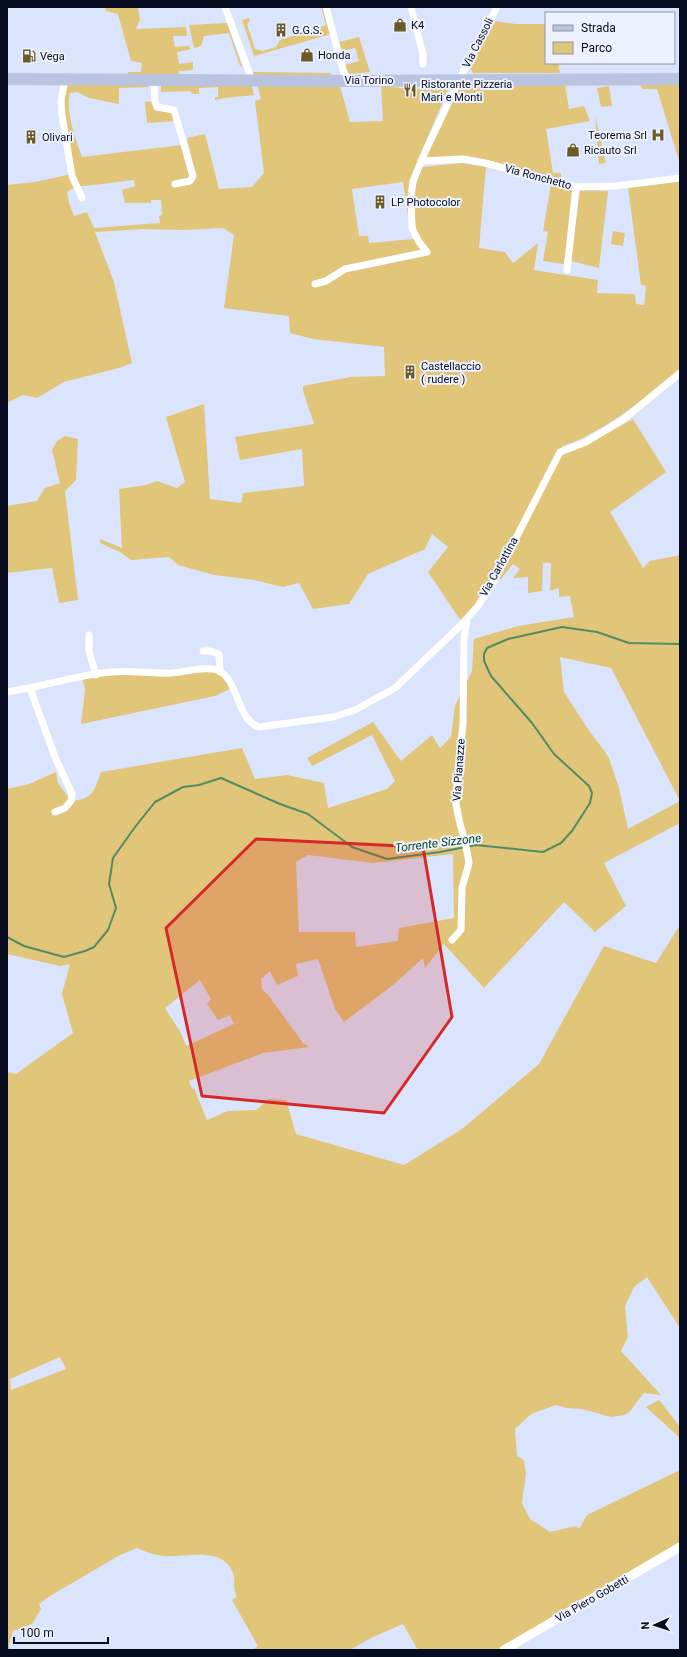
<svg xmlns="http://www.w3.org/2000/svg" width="687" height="1657" font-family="Roboto,sans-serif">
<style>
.green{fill:#e1c579;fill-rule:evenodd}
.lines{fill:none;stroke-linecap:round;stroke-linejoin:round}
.stream{stroke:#518c65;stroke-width:2}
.minor{stroke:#fff;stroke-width:7}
.tertiary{stroke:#fff;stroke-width:9}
.primary{stroke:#bac3df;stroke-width:12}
.marked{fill:#d62828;fill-opacity:0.2;stroke:#d62828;stroke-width:3;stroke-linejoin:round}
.labels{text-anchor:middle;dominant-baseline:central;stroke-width:4;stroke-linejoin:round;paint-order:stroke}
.poi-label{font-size:11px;fill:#070c21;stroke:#edf2fe;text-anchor:start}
.street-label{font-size:11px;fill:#070c21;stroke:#edf2fe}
.water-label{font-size:12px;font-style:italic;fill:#04441b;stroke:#edf2fe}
</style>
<rect width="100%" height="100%" fill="#dbe4fd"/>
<path class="green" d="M105,7H138L140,20L136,29L186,27L187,36H173L175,47L189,46L191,49L177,52L179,64L193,62V70L179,71L178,75H128V72H141L142,63L131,61L118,14L106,11Z
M321,7H324L331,34L254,56L242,20L249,18L250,21L247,24L255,49L263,51L276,47L280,40L326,25Z
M494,21L516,24H546V63H558L560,73H473L469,66L478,46Z
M227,23L242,66H240L229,33L204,36L201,46L194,48L189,25Z
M359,37L370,72L349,74L345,65L359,61L355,48L341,51L339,42Z
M252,72L331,73V75H253Z
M251,83L254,95L225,98L215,100V97H218V87L199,88V94H192L191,91L161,92V86Z
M640,83L680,84V164L657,89H642Z
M67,84H149L148,87L119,88V104L89,98L77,92L70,93C65,111 76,140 82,157L182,145L188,172L194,170L187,138L205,134L219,189L252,187L264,173L255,101L261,99L257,84L340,86L350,122L383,121L381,85L407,89H448L414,170L410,188V216H408L403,182L352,189L359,236H368L369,243L414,239L417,237C414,210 411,193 422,167L462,163L486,167L479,248L505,252L513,263L538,243L534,270L598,280L597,293L635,294L636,304L644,305L646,286L641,285L628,187L680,180V368C655,391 618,420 588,435C580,440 571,443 563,446L560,449L499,568L474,606L461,621L428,572L448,547L432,534L425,549L368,574L349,604L313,609L299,583L283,587L254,580L214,575L178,565L169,557L131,560L120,552L100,543V539L122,548L119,489L146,485L157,481L177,488L185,482L166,417L204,404L210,499L241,503L243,493L304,486L302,449L240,460L235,437L314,424L303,391V386L350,377L385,376L384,347L313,339L290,333L289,316L224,308L234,235L223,228L184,230L143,229L95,232L114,282L132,363L119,368L64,382L37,398L23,395L7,403V185L35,182L72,174L63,101ZM134,180L135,186L122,190L125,203H151V200H161L162,215L159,216L160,223L94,228L87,212L74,216L69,203L67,192L77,186H85Z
M461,84H565L569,109L584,106L590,121L546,129L553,173H561V180L487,160L463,156L425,158Z
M609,86L612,106L601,107L597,88Z
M153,101L154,110L171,112L175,121L147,123L145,102Z
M595,116L606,163L599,164Z
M551,184L574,190L564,264L543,261L548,232L543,231Z
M580,190L608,191L599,268L571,261Z
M613,231L625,233L623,246L611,244Z
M633,419L666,472L610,512L643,568L650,561L680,555V823L604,863L626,906L595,932L564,902L484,988L444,944L425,968L423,958L393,985L344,1022L335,1009L318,959L296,964L298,976L277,985L270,971L261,979L262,989L269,996L303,1043L309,1047L263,1053L189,1081L192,1089L194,1088L207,1120L228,1111L256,1110L269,1099L286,1100L296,1134L404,1165L462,1129L539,1064L604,946L656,963L680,925V1328L647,1277L634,1287L625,1306L628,1337L621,1351L661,1395L644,1393L630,1411L625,1415L611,1417L582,1409L566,1408L556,1405L531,1414L515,1429L517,1456L524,1460L526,1474L522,1503L530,1519L550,1532L576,1526L579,1529L587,1515L680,1470V1542L499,1650H418L403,1624L371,1638L350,1650H253L258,1646L232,1600L237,1597C232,1588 236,1581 233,1573C222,1545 186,1558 164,1556C155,1555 145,1552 137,1548L120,1555L50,1596L39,1604L41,1609L32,1624L13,1631L9,1645L10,1650H7V1072L16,1074L73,1033L62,994L70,964L60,966L7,954V789L29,784L56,772L58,783L71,801C93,799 94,792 101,772L242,748L255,779L287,775L324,783L328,808L387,789L395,781L372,735L312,766L307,758L373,722L401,761L432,735L440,748L451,737L455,706L472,671L474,639L518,626L574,617L570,596L559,597V588L550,591L551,563H543L542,591L528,593V577L513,578L520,569L513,564L501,579L497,578L562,455L584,446ZM560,657L611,668L680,801L628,829L619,788L608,756L588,729L564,692ZM453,854L454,918L399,928L398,941L356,947L355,932H299L296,862L308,855L373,863ZM200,980L211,999L207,1004L218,1020L230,1015L234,1024L186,1046L181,1033L165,1008ZM60,1357L66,1369L11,1390L10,1379Z
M65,436L78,439L76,480L65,491L78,600L59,603L52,568L7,573V506L37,501L45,488L60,483L52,450L57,441Z
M217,670L232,688L215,696L81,724L85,689L82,677Z
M659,1400L680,1427V1438L646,1407Z"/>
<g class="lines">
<path class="stream" d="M7,937L24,946L64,957L85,951L94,947L108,930L116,908L109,884L113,858L135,827L155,802L183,787L199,785L221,778L280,804L308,814L352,847L387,859L440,852L476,845L543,852L561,843L572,831L590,803L592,793L589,786L554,754L532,723L491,676L484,661V654L487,648L508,639L562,627L597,632L629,643L680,644"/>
<path class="minor" d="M225,7L252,80
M326,7L346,81
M411,7L423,55V64
M65,79L61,101L62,115L72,176L82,198
M154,80L155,102L157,107L174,110L193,176L190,181L175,184
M421,161L463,159L485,163L576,187L616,186L680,178
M567,270L576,187
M315,284L326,281L345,269L427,252L419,242L412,228L411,197L413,181L425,152L464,70L497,7
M89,635V651L96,675
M203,651H210L219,654L220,672
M30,688L55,757L72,794L71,801L65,808L55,812
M7,692C42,687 76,675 111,672C131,670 152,674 172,673C185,672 204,666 217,670C239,678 236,720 259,727L333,717L355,710L395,688L458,628L478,606L494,581L560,452L586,442L624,419L680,373
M452,940L461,930L462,888L469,863L465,841L460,824L456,804L458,771L463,724L464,639L467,619"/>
<path class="tertiary" d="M504,1650L680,1547"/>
<path class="primary" d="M7,79L346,81L680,79"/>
</g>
<path class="marked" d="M256,839L423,847L452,1017L384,1113L202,1096L166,928Z"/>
<defs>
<g id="shop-bare" transform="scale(1.08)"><path d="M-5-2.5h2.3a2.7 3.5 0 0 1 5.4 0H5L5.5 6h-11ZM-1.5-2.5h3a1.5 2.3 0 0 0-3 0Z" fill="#6b5927" stroke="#edf2fe" stroke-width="2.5" paint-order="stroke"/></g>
<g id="building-bare" transform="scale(1.08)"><path d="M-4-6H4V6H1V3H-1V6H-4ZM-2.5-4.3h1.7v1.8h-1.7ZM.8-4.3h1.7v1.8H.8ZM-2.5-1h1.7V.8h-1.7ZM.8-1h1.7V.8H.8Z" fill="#6b5927" stroke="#edf2fe" stroke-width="2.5" paint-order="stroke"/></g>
<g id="fuel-bare" transform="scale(1.08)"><path d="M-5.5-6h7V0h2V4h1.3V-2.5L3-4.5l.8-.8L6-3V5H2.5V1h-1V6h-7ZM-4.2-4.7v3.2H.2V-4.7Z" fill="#6b5927" stroke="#edf2fe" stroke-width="2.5" paint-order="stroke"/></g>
<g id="restaurant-bare" transform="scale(1.08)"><path d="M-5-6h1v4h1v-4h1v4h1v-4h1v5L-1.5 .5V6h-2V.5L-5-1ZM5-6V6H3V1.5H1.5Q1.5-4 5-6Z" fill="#6b5927" stroke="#edf2fe" stroke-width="2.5" paint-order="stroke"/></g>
<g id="hospital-bare" transform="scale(1.08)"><path d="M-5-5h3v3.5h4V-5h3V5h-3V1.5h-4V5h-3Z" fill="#6b5927" stroke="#edf2fe" stroke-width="2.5" paint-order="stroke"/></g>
</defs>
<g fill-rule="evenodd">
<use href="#shop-bare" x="400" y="25"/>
<use href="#building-bare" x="281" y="30"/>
<use href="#shop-bare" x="307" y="55"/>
<use href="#fuel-bare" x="29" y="56"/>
<use href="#restaurant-bare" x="410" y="90"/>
<use href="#hospital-bare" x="658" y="135"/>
<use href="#building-bare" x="31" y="137"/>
<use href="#shop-bare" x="573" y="150"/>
<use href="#building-bare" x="380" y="202"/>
<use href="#building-bare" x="410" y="372"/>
</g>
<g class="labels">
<g class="poi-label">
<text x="411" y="25">K4</text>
<text x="292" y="30">G.G.S.</text>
<text x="318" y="55">Honda</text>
<text x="40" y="56">Vega</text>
<text x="421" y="84">Ristorante Pizzeria<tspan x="421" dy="13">Mari e Monti</tspan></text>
<text x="647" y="135" text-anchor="end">Teorema Srl</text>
<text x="42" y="137">Olivari</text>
<text x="584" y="150">Ricauto Srl</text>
<text x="391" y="202">LP Photocolor</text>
<text x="421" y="366">Castellaccio<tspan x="421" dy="13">( rudere )</tspan></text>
</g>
<g class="street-label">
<text transform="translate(478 43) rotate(-63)">Via Cassoli</text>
<text x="369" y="80">Via Torino</text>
<text transform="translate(538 177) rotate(15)">Via Ronchetto</text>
<text transform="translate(499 567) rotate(-61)">Via Carlottina</text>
<text transform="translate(459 770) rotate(-86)">Via Pianazze</text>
<text transform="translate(592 1599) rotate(-30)">Via Piero Gobetti</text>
</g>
<g class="water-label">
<text transform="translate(438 843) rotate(-7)">Torrente Sizzone</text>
</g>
</g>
<rect width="687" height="1657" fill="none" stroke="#070c21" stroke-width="16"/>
<rect x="545" y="12" width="130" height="52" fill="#edf2fe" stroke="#9196a6"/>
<rect x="553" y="25" width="20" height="6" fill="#bac3df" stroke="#9196a6"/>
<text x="581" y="32" font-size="12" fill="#070c21">Strada</text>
<rect x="553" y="42" width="20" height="12" fill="#e1c579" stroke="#9196a6"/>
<text x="581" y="52" font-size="12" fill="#070c21">Parco</text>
<g transform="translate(655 1625) rotate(267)" stroke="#edf2fe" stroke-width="3" paint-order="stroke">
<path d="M0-3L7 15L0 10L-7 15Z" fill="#070c21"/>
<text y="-6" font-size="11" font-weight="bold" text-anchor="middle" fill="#070c21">N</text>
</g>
<path d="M14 1637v6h94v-6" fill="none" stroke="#070c21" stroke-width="2"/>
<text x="20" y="1637" font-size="12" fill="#070c21" stroke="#edf2fe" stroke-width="3" paint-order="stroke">100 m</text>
</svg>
